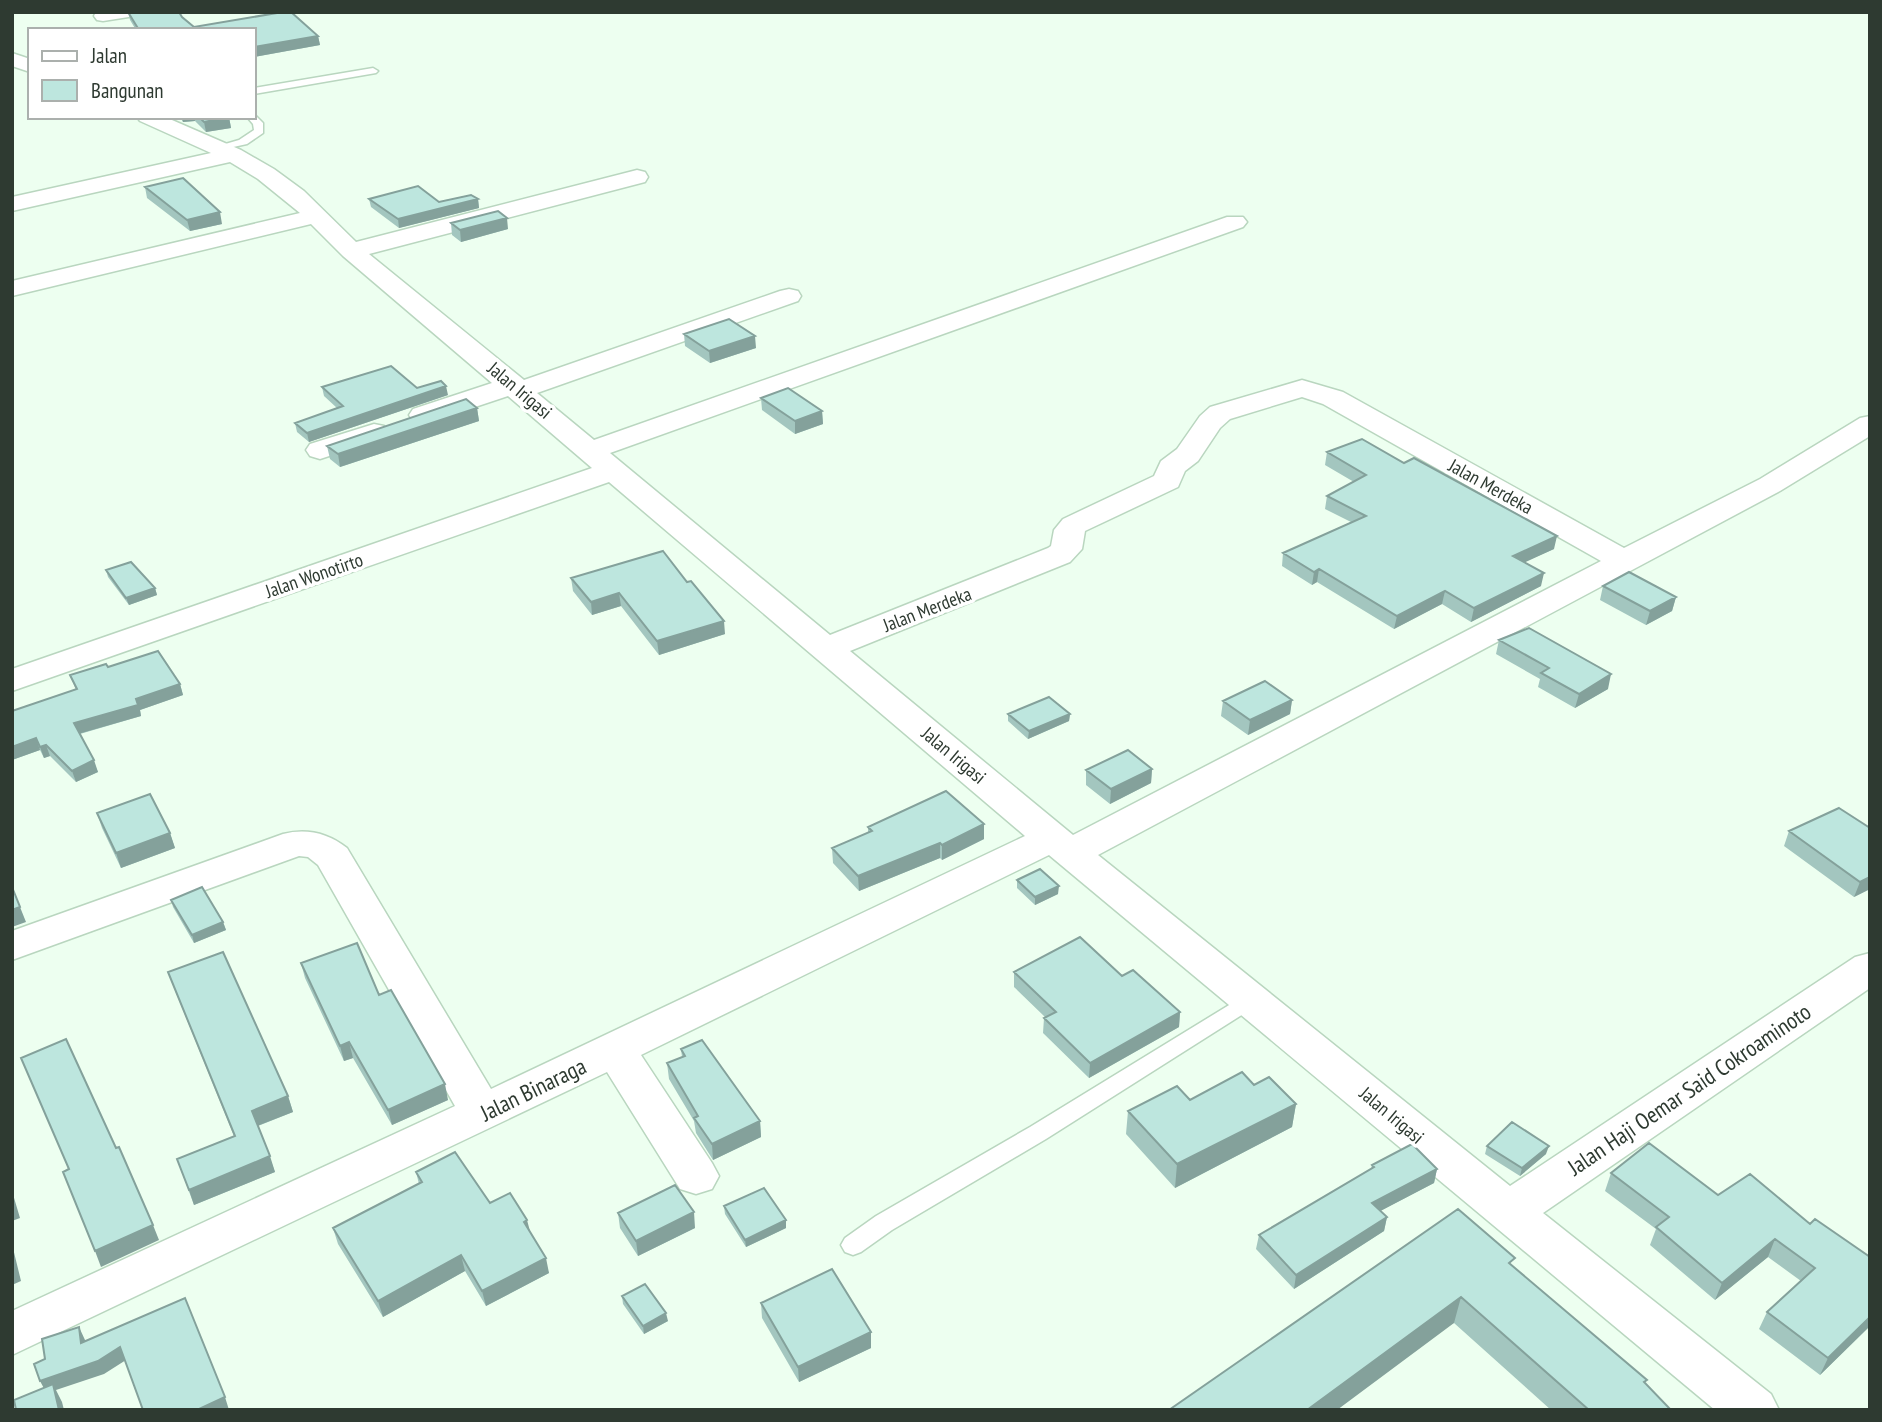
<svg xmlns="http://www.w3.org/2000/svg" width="1882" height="1422" font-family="'PT Sans Narrow',sans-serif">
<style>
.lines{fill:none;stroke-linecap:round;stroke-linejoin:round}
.service-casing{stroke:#b9d6bf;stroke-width:3}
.minor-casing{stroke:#b9d6bf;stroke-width:3}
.service{fill:#fff;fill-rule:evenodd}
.minor{fill:#fff;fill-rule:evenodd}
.wall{fill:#a3c6bf}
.shaded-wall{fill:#84a19b}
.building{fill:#bde6de;stroke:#84a19b;stroke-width:2}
.labels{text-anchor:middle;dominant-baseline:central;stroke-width:7;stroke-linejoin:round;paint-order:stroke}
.street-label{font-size:19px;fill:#2e3a31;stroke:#fff}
.near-street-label{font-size:23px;fill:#2e3a31;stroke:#fff}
</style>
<rect width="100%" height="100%" fill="#edfff0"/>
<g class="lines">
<g class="service-casing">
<path id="service" d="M373,68L378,71L376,73L254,94V88Z
M254,114L263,123V133L247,144L215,151V147L239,140L254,130L253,124L247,117H254Z
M1252,991L1259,994L1262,999L1259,1004L1046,1139L892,1230L861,1252L853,1255L845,1252L841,1245L845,1238L876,1216L1030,1127Z"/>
</g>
<g class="minor-casing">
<path id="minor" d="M96,12H138L135,16L103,21L97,20L94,16Z
M12,53L30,59V72L12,66Z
M137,117H165L241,150L274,169L304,191L356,242L637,170L645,172L648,177L645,182L369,254L524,380L780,291L789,289L798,291L801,296L798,301L537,393L594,440L1227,217H1243L1247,222L1243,227L610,453L830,635L1048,548L1051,546L1054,530L1063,519L1154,476L1161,461L1177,449L1200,416L1210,407L1302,380L1343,392L1624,548L1760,479L1860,418L1870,416V436L1780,491L1098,855L1510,1186L1855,957L1870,953V988L1543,1213L1771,1394L1779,1410H1715L1049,855L641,1055L712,1163L719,1176L712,1189L696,1194L680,1189L607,1072L12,1355V1311L455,1106L318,865L308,857L299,856L12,960V931L283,834C306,828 328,833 347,848L491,1089L1025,836L609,482L12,691V669L592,468L508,396L433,421L423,423L413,421L409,415L413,409L492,383L343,256L311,224L12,296V281L300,213L258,179L230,162L12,211V197L211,153L140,121ZM1302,397L1323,404L1601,561L1073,835L850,651L1070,562L1082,549L1085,531L1178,487L1185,471L1198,461L1220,428L1230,419Z
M374,424L384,426L388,432L384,438L320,459L310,456L306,450L310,444Z"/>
</g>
<use href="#service" class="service"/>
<use href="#minor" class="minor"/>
</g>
<path class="wall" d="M128,12H179L182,17L194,27L283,12H291L318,36L320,45L254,57V30H136L130,20Z
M180,117H229L231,128L206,132L195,121L183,122Z
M145,187L222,224L190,231L147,198Z
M369,199L439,202L478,199L479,208L399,228L371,207Z
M451,223L508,229L461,242L452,235Z
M684,334L756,348L710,363L685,346Z
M322,387L448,395L309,442L297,432L295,423L337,408L324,396Z
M761,398L822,411L823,424L795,434L762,410Z
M477,408L479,421L340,467L330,459L327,446Z
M1327,452L1554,549L1524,562L1541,586L1471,622L1442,604L1394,629L1317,582L1312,585L1282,566L1283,553L1351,522L1325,509L1327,496L1354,482L1325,465Z
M106,570L155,588L157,595L129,605L108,577Z
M571,578L687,582L725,634L659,655L621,606L592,615L573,591Z
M1603,586L1676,597L1672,611L1646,625L1600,600Z
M1499,640L1608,689L1575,708L1538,687L1540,679L1496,654Z
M108,667L180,684L183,695L140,710L141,716L80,734L98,772L76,782L50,756L44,758L40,750L12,760L76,690L70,675Z
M1292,700L1290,714L1248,735L1221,716L1223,701Z
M1008,714H1070L1069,721L1028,739L1008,721Z
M1152,769L1151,783L1110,804L1086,785V770Z
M97,813L170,833L175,848L121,868L102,828Z
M868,827L984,839L942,860L940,858L859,891L833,863L832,848L868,833Z
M1870,828V889L1854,897L1784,846L1789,831Z
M1017,880L1058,894L1035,905L1017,888Z
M171,900L223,922L226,930L194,943L173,907Z
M301,963L379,995L448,1100L392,1125L353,1058L344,1061L305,978Z
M168,972L288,1096L293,1112L258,1126L275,1172L194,1205L177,1159L234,1136L174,988Z
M1014,972L1180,1012L1179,1027L1089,1078L1043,1033L1044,1018L1045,1017L1014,987Z
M681,1049L760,1121L761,1137L713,1160L696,1133L694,1121L669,1079L667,1063L682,1057Z
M1190,1100L1296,1104L1292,1127L1175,1188L1126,1134L1128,1111Z
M1487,1146L1546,1154L1520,1176L1485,1154Z
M1372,1165L1437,1169L1434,1183L1380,1211L1387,1217L1384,1231L1294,1289L1256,1249L1259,1235L1371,1169Z
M416,1172L490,1203L530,1232L549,1273L486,1306L465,1271L383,1317L338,1244L333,1228L419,1184Z
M1611,1173L1718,1195L1810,1224L1870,1257V1326L1820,1375L1759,1329L1767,1312L1801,1281L1768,1257L1715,1300L1650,1245L1656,1229L1605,1191Z
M724,1206L786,1228L746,1247L725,1214Z
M618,1213L695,1228L638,1256L620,1228Z
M1512,1266L1647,1380L1645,1383L1671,1410H1551L1454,1323L1169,1410Z
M622,1296L668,1321L644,1334L623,1304Z
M761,1303L871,1332V1348L799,1382L762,1318Z"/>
<path class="shaded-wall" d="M318,36L320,45L254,57V47Z
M182,117H194L195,121L183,122Z
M229,117L231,128L206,132L204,122Z
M478,199L479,208L399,228L398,219Z
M220,212L222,224L190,231L187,220Z
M507,218L508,229L461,242L460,230Z
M755,336L756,348L710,363L709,351Z
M446,386L448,395L309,442L307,433Z
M477,408L479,421L340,467L338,454Z
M822,411L823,424L795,434V421Z
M1557,536L1554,549L1510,569L1513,556Z
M1319,569L1317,582L1312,585L1314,572Z
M1544,573L1541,586L1471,622L1474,608Z
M155,588L157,595L129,605L126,598Z
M1445,591L1442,604L1394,629L1397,616Z
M619,593L621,606L592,615L591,602Z
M1676,597L1672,611L1646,625L1650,611Z
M724,621L725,634L659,655L657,641Z
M1611,674L1608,689L1575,708L1579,694Z
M180,684L183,695L140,710L141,716L78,734L74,723L136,699Z
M1292,700L1290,714L1248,735L1250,720Z
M1070,714L1069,721L1028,739L1029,731Z
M36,738L40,750L12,760V747Z
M46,745L50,756L44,758L40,747Z
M94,760L98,772L76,782L72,771Z
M1152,769L1151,783L1110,804L1111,789Z
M984,824V839L942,860V845Z
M170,833L175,848L121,868L116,853Z
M940,843V858L859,891L858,876Z
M1870,877V889L1854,897L1860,882Z
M1059,886L1058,894L1035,905V897Z
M20,907L26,922L12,927V910Z
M223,922L226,930L194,943L192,935Z
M1180,1012L1179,1027L1089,1078L1090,1063Z
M349,1042L353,1058L344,1061L340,1046Z
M445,1084L448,1100L392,1125L388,1110Z
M288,1096L293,1112L257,1126L252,1111Z
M1296,1104L1292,1127L1175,1188L1177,1164Z
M760,1121L761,1137L713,1160L712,1144Z
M1549,1146L1546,1154L1520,1176L1522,1168Z
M270,1156L275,1172L194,1205L189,1190Z
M1437,1169L1434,1183L1369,1217L1372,1203Z
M12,1191L20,1218L12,1221Z
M694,1212L695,1228L638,1256L636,1241Z
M1387,1217L1384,1231L1294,1289L1296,1275Z
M527,1220L531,1235L524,1222Z
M786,1220V1228L746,1247L745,1240Z
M153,1225L159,1240L101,1267L95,1251Z
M1775,1239L1768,1257L1715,1300L1722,1283Z
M12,1244L21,1281L12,1285Z
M461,1255L465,1271L383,1317L378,1301Z
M546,1258L549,1273L486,1306L482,1291Z
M1461,1297L1454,1323L1337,1410H1307Z
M666,1313L668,1321L644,1334L643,1326Z
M1870,1317V1326L1820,1375L1828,1358Z
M79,1327L85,1340L87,1356L81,1343Z
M871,1332V1348L799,1382L798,1367Z
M120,1347L126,1360L104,1374L56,1390L62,1402L64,1410H59L47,1394L40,1381Z
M225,1397L229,1410H197Z"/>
<path class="building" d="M128,12H179L182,17L194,27L283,12H291L318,36L254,47V30H139Z
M199,117H229L204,122Z
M183,178L220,212L187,220L145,187Z
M418,186L439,202L471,195L478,199L398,219L369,199Z
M498,211L507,218L460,230L451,223Z
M729,319L755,336L709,351L684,334Z
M391,366L417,388L441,381L446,386L307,433L295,423L343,406L322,387Z
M788,388L822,411L795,421L761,398Z
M466,399L477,408L338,454L327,446Z
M1362,439L1404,463L1414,458L1557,536L1513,556L1544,573L1474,608L1445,591L1397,616L1319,569L1314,572L1283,553L1366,516L1327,496L1366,475L1327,452Z
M663,551L687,582L691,581L724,621L657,641L619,593L591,602L571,578Z
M131,562L155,588L126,598L106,570Z
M1629,572L1676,597L1650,611L1603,586Z
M1529,628L1611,674L1579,694L1541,673L1549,668L1499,640Z
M158,651L180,684L136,699L138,705L74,723L94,760L72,771L46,745L40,747L36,738L12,747V711L77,689L70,675L106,664L108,667Z
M1265,681L1292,700L1250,720L1223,701Z
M1049,697L1070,714L1029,731L1008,714Z
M1128,750L1152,769L1111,789L1086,770Z
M946,791L984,824L942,845L940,843L858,876L832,848L872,831L868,827Z
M150,794L170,833L116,853L97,813Z
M1839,808L1870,828V877L1860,882L1789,831Z
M1040,869L1059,886L1035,897L1017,880Z
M12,887L20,907L12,910Z
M202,887L223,922L192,935L171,900Z
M1080,937L1122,976L1133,970L1180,1012L1090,1063L1044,1018L1056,1012L1014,972Z
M357,943L379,995L391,990L445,1084L388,1110L349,1042L340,1046L301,963Z
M223,952L288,1096L252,1111L270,1156L189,1190L177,1159L235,1136L168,972Z
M66,1039L116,1148L119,1147L153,1225L95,1251L63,1172L69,1169L21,1058Z
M702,1040L760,1121L712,1144L694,1118L698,1116L667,1063L685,1056L681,1049Z
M1242,1072L1254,1085L1269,1077L1296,1104L1177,1164L1128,1111L1177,1086L1190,1100Z
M1512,1122L1549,1146L1522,1168L1487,1146Z
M1649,1143L1718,1195L1750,1174L1810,1224L1815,1219L1870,1257V1317L1828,1358L1767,1312L1815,1268L1775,1239L1722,1283L1656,1227L1669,1217L1611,1173Z
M1412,1144L1437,1169L1372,1203L1387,1217L1296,1275L1259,1235L1374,1167L1372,1165Z
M455,1152L490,1203L510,1193L527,1220L524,1222L546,1258L482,1291L461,1255L378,1301L333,1228L422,1182L416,1172Z
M675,1185L694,1212L636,1241L618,1213Z
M764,1188L786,1220L745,1240L724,1206Z
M1458,1209L1515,1258L1509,1263L1647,1380L1644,1382L1671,1410H1589L1461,1297L1307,1410H1169Z
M832,1269L871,1332L798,1367L761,1303Z
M645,1284L666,1313L643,1326L622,1296Z
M185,1298L225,1397L197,1410H143L120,1347L98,1361L40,1381L34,1364L45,1359L42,1339L79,1327L81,1343Z
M53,1384L59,1410H16L14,1400Z"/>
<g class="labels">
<g class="street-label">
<text transform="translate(520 390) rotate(40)">Jalan Irigasi</text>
<text transform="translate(1491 486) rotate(29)">Jalan Merdeka</text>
<text transform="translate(314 575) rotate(-19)">Jalan Wonotirto</text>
<text transform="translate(927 609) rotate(-21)">Jalan Merdeka</text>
<text transform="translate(954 755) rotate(40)">Jalan Irigasi</text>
<text transform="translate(1392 1115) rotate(40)">Jalan Irigasi</text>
</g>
<g class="near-street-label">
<text transform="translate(533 1089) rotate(-26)">Jalan Binaraga</text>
<text transform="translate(1689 1089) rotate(-34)">Jalan Haji Oemar Said Cokroaminoto</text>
</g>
</g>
<rect width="1882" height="1422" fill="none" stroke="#2e3a31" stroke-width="28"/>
<rect x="28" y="28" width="228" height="91" fill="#ffffff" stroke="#abb0ad" stroke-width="2"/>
<rect x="42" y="51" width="35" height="10" fill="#ffffff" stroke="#abb0ad" stroke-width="2"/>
<text x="91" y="63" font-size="21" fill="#2e3a31">Jalan</text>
<rect x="42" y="80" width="35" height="21" fill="#bde6de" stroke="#abb0ad" stroke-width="2"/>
<text x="91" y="98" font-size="21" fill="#2e3a31">Bangunan</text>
</svg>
